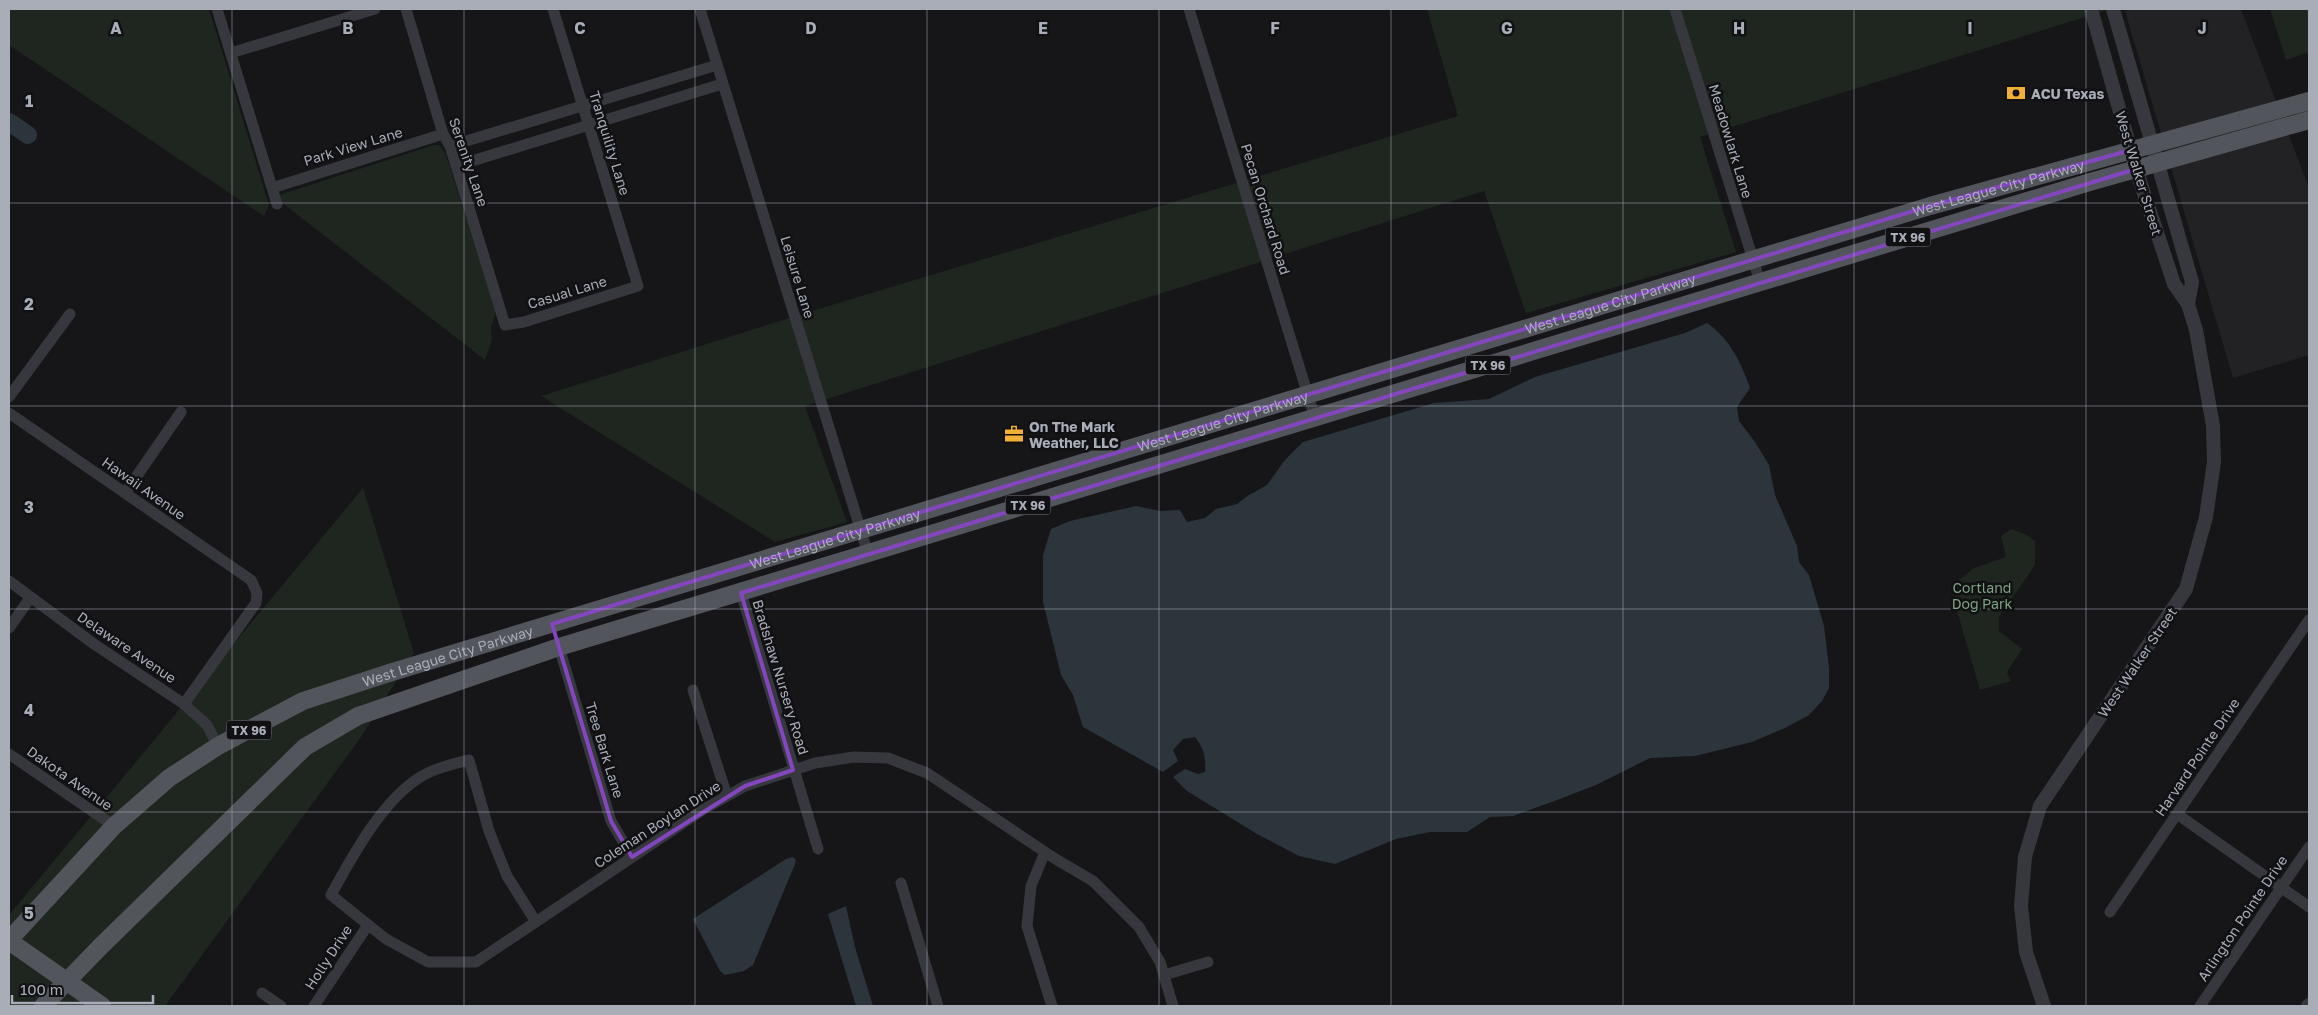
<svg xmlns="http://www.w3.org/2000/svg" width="2318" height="1015" font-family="'Golos Text',sans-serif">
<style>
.built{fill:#222225}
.green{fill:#1e261f}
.water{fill:#2c353c}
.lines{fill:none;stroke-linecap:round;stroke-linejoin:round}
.river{stroke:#2c353c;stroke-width:18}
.minor{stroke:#37383d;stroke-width:11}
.tertiary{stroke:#37383d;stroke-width:14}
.primary{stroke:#53555c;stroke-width:18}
.marked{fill:none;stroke:#8446be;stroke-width:4;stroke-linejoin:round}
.grid{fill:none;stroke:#a8adb8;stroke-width:1;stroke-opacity:0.55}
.labels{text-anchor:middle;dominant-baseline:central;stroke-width:5;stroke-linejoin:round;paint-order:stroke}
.shield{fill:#111113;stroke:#7b7e86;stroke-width:1}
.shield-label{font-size:12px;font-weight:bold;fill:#a8adb8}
.poi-label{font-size:14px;font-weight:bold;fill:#a8adb8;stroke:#111113;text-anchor:start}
.street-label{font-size:14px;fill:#a8adb8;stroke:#111113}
.park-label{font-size:14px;fill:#7fa381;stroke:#111113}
.grid-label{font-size:16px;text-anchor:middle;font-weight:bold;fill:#a8adb8;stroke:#111113;stroke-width:5;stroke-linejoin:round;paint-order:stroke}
</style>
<rect width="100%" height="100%" fill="#161618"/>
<path class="built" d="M2135,9H2241L2309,188V355L2233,378L2125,11Z"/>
<path class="green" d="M9,9H209L269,205L264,216L9,45Z
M1427,9H2111L1700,137L1736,252L1526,313L1484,191L805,406L847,522L775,542L541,396L802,314L1458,116Z
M2270,9H2309V52L2286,60Z
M434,145H439L445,152L495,309V316L491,327L492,340L485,360L281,202L279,195Z
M363,488L414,653L361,737L165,1006H9V915Z
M2011,529L2027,535L2035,541V565L1999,617V631L2022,649L2007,672L2011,681L1980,690L1955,604V583L1974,568L2006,557L2001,536Z"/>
<path class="water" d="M1707,323C1730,339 1741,362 1750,388L1737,407L1739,421L1755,442L1769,465L1775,495L1797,546L1799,562L1809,575L1824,626L1829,668V688L1822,701L1809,715L1785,728L1752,742L1695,756L1650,758L1596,785L1557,800L1513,816L1490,817L1467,832H1430L1396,839L1335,864L1299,856L1257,834L1187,791L1173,777L1185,769L1198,774L1205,772C1206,758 1204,748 1195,737L1183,739L1173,750L1178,761L1163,772L1083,727L1073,695L1061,675L1043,602V555L1051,529L1070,521L1136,506L1160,511L1180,510L1187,522L1205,518L1216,509L1237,504L1249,495L1267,485L1285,460L1303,442L1434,403L1489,399L1535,377L1685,333Z
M793,857L796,860L795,864L753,965L744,971L725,975L720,971L693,919L786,859Z
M846,906L855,947L873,1006H856L828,914Z"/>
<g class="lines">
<path class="river" d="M9,122L28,135"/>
<path class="minor" d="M217,9L277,204
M406,9L443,134L450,146L505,325L524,322L638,286L553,9
M700,9L868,554
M1189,9L1315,418
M1675,9L1760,282
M231,53L375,9
M450,146L717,65
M456,166L722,84
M272,188L443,134
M9,397L70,314
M9,413L251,580L257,593L256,603L184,704
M125,493L181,412
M9,581L94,644L184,704L207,725L218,746
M741,593L818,849
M9,628L30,598
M559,647L611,821L632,857
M693,690L727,796
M9,754L114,826
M2177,814L2309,907
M1045,852L1031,886L1027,926L1052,1006
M901,883L938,1006
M2110,912L2309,620
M536,922L507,876L489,831L469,760C457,763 444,766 432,771C388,789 353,855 331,895L386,939L428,962H476L704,809L745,786L815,763L854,757L888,758L927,773L1054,858L1093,881L1139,927L1160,962L1173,1006
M1164,975L1208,962
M262,993L281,1006
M314,1006L368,925
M2200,1006L2309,847"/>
<path class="tertiary" d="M2113,9L2192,282L2188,304
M2044,1006L2026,952L2021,906L2025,857L2040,806L2186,589L2206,517L2214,462L2213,426L2196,330L2188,304L2174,284L2136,169L2091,9
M2308,1006L2309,1005"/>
<g class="primary">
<path id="s1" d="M9,940L114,826L169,778L218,746L303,701L389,673L1930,206L2309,101"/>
<path d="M9,941L102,1006"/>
<path d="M43,1006L100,947L305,747L358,716L559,647L2090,182L2309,120"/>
</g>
</g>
<path class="marked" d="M2131,150L2136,169L741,593L793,770L745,786L632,857L611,821L552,624L1930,206Z"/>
<path class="grid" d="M232,9V1006M464,9V1006M695,9V1006M927,9V1006M1159,9V1006M1391,9V1006M1623,9V1006M1854,9V1006M2086,9V1006M9,203H2309M9,406H2309M9,609H2309M9,812H2309"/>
<defs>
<g id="bank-bare" transform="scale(1.5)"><path d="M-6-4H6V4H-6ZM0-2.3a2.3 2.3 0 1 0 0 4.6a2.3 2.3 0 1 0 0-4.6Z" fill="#f2b134" stroke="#111113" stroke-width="2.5" paint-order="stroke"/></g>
<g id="office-bare" transform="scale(1.5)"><path d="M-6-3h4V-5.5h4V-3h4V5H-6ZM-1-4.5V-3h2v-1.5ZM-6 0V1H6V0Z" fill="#f2b134" stroke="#111113" stroke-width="2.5" paint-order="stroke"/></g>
</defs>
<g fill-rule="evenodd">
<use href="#bank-bare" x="2016" y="93"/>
<use href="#office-bare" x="1014" y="434"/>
</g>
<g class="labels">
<g class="shield">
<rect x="1885.5" y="227.5" width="45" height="19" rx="4"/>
<rect x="1465.5" y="355.5" width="45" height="19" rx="4"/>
<rect x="1005.5" y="495.5" width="45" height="19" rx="4"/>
<rect x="226.5" y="720.5" width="45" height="19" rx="4"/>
</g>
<g class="shield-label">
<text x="1908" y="237">TX 96</text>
<text x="1488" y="365">TX 96</text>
<text x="1028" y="505">TX 96</text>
<text x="249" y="730">TX 96</text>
</g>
<g class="poi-label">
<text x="2031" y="93">ACU Texas</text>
<text x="1029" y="426">On The Mark<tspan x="1029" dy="16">Weather, LLC</tspan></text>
</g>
<g class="street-label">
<text transform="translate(1731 141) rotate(73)">Meadowlark Lane</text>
<text transform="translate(610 143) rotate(73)">Tranquility Lane</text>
<text transform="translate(353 146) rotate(-17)">Park View Lane</text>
<text transform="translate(469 162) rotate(71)">Serenity Lane</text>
<text transform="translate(2139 173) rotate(73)">West Walker Street</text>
<text stroke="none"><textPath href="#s1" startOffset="2154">West League City Parkway</textPath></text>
<text transform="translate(1266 209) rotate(73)">Pecan Orchard Road</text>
<text transform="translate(798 277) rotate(73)">Leisure Lane</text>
<text transform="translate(567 292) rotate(-17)">Casual Lane</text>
<text stroke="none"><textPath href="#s1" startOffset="1749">West League City Parkway</textPath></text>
<text stroke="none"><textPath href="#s1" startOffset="1344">West League City Parkway</textPath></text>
<text transform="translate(144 488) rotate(35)">Hawaii Avenue</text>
<text stroke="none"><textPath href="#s1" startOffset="939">West League City Parkway</textPath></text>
<text transform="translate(127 647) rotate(34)">Delaware Avenue</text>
<text stroke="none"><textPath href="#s1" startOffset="534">West League City Parkway</textPath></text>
<text transform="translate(2137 662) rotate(-56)">West Walker Street</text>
<text transform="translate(781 677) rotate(73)">Bradshaw Nursery Road</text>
<text transform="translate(605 750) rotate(73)">Tree Bark Lane</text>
<text transform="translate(2197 757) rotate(-56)">Harvard Pointe Drive</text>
<text transform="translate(70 778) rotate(35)">Dakota Avenue</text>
<text transform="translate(657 824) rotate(-33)">Coleman Boylan Drive</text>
<text transform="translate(2242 918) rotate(-56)">Arlington Pointe Drive</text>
<text transform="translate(328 957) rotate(-57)">Holly Drive</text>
</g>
<g class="park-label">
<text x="1982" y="587">Cortland<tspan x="1982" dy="16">Dog Park</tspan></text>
</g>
</g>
<g class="grid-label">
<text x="116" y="34">A</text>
<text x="348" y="34">B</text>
<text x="580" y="34">C</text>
<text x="811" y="34">D</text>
<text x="1043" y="34">E</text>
<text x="1275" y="34">F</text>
<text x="1507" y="34">G</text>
<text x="1739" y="34">H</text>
<text x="1970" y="34">I</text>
<text x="2202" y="34">J</text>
<text x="29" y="107">1</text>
<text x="29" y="310">2</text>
<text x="29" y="513">3</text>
<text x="29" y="716">4</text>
<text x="29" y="919">5</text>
</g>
<rect width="2318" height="1015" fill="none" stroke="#a8adb8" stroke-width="20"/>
<path d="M12 995v8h141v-8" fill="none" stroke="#a8adb8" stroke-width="2.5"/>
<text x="20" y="995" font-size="15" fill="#a8adb8" stroke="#111113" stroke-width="4" paint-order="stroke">100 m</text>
</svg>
